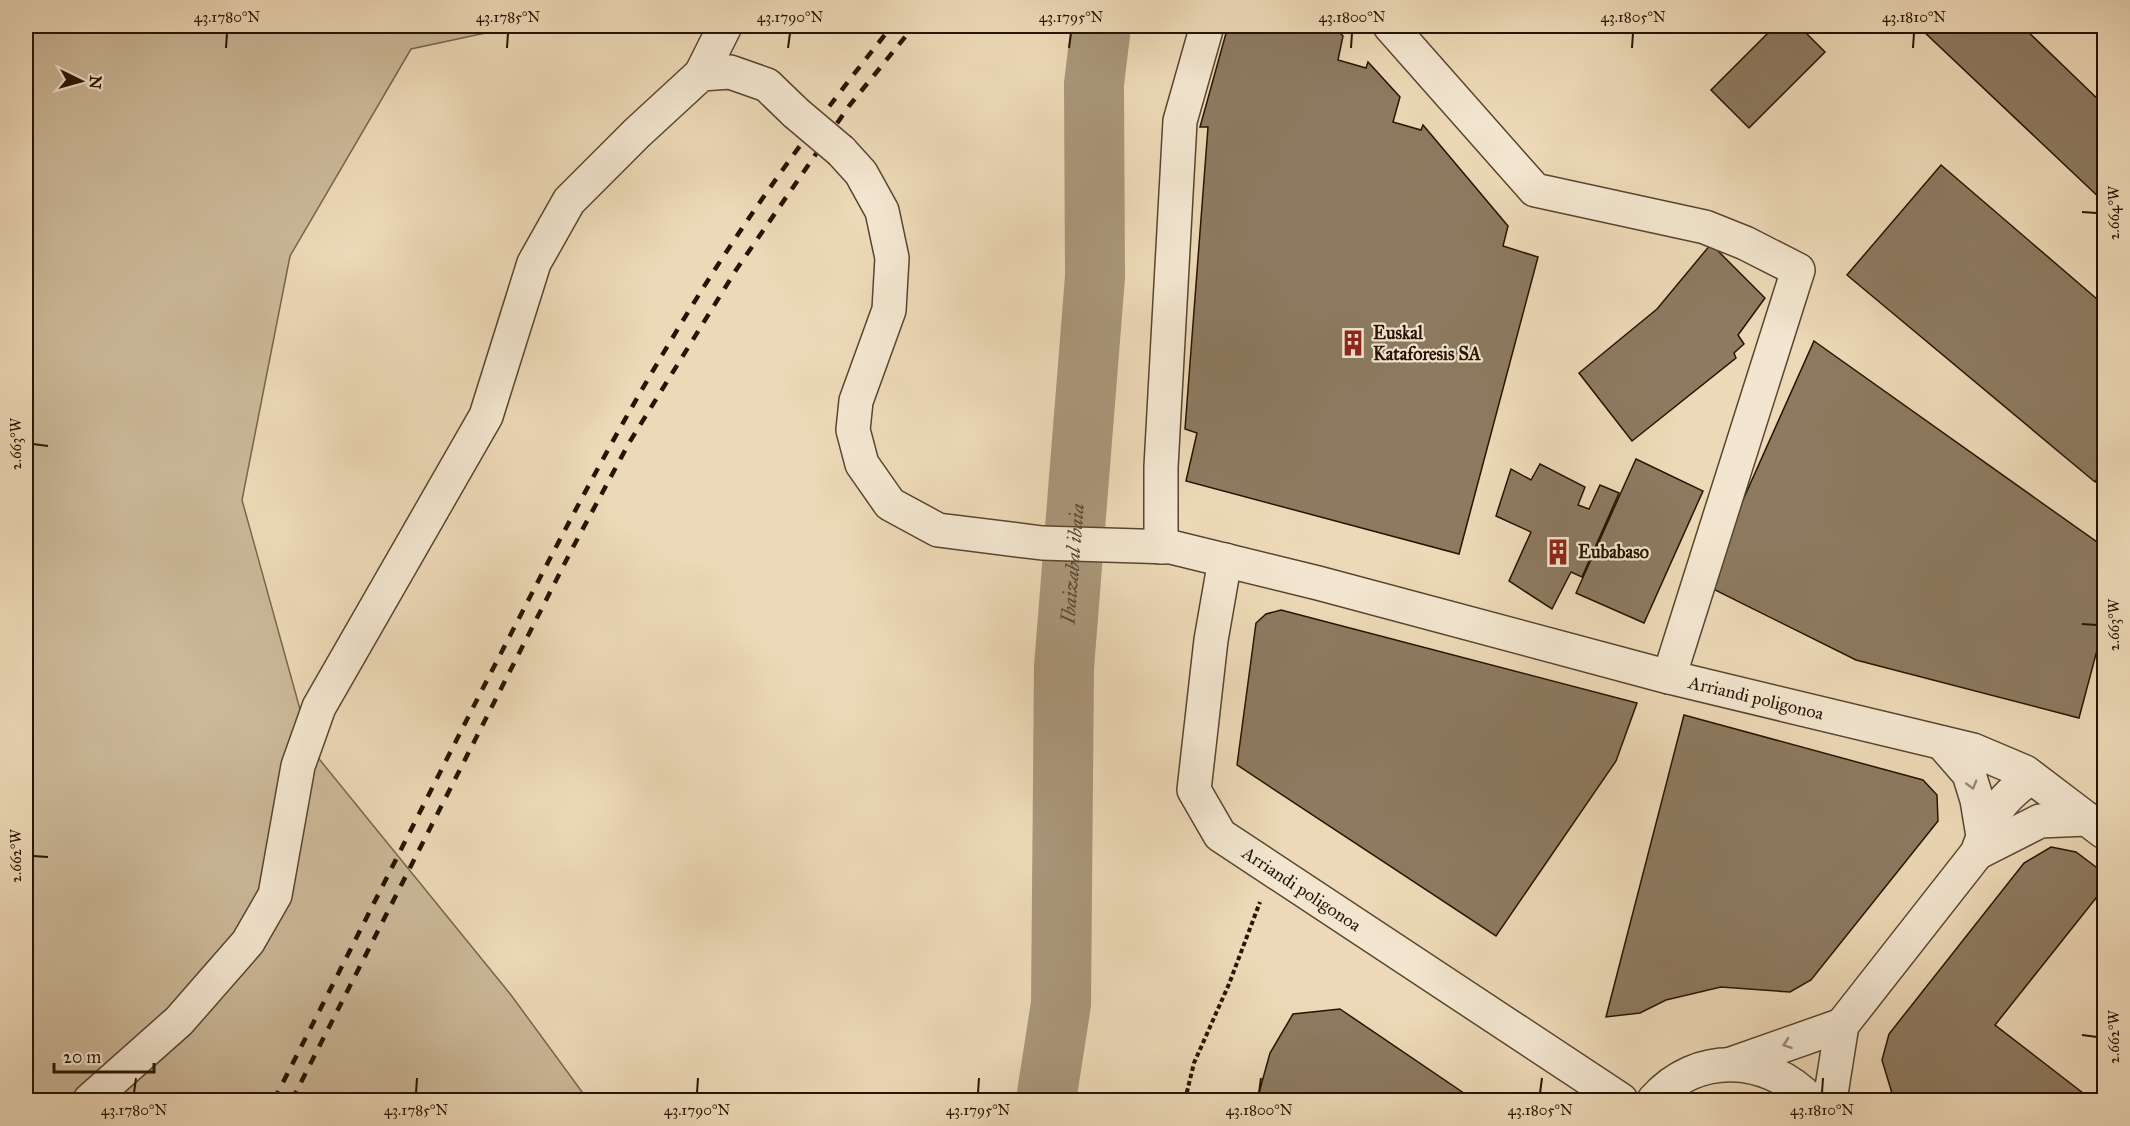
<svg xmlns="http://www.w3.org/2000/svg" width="2130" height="1126" font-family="'IM FELL Great Primer',serif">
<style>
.green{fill:#cbb898;stroke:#78664c;stroke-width:1.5}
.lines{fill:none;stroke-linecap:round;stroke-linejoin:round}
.river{stroke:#a99679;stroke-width:60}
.building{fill:#8d7a60;stroke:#261401;stroke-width:1.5}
.minor-casing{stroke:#58452e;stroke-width:36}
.path{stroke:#261401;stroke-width:4;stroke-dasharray:4.5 3;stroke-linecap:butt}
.minor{stroke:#f3e6d0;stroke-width:33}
.rail{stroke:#261401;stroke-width:4.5;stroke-dasharray:10 10;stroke-linecap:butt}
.minor-bridge-casing{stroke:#58452e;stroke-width:36;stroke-linecap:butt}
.minor-bridge{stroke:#f3e6d0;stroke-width:33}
.oneway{stroke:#978873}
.ticks{fill:none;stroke:#261401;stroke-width:2}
.labels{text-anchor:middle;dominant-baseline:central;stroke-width:4.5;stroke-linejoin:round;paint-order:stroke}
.poi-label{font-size:18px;font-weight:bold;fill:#261401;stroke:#f3e6d0;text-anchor:start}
.street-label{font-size:18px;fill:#261401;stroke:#f3e6d0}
.water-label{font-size:20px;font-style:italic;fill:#5a4831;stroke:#f3e6d0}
.neatline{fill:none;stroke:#261401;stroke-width:2}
.ticks-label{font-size:15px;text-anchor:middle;fill:#261401}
</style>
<rect width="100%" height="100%" fill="#edd9b7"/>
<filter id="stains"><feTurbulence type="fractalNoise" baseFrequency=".00333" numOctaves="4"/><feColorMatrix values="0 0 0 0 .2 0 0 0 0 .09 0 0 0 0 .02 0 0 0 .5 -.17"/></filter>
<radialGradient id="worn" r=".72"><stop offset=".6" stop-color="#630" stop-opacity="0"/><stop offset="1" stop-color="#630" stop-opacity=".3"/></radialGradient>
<path class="green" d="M26,26H518L411,49L290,256L242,500L311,749L511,995L588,1100H26Z"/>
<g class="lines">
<path class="river" id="s1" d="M1046,1100L1061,1004L1064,667L1095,277L1094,84L1101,26"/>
</g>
<path class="building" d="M1228,26H1333L1343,36L1338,60L1366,68L1368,62L1400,97L1393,122L1421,130L1423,125L1508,226L1503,246L1538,257L1459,554L1186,481L1197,433L1185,429L1208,127H1200Z
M1775,26H1799L1825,52L1749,128L1711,90Z
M1926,26H2022L2104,105V202L1922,30Z
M1941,165L2104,305V469L2095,482L1847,275Z
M1711,244L1765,298L1738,335L1744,344L1734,353L1736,358L1632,441L1579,373L1657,309Z
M1814,341L2104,547V624L2079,718L1856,660L1705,585Z
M1636,459L1703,491L1644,623L1576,593Z
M1540,464L1585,487L1578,505L1589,509L1600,485L1619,493L1582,577L1571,572L1552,609L1509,581L1531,532L1496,516L1511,469L1531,480Z
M1281,610L1637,703L1616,761L1496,936L1237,765L1256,623L1266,614Z
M1684,715L1923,780L1937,795L1938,821L1811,980L1790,992L1721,987L1666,1000L1640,1013L1606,1017Z
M2051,847L2076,852L2104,873V888L1995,1025L2092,1100H1894L1882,1060L1889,1034L2024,863Z
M1340,1009L1474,1100H1257L1270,1053L1293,1014Z"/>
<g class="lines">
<g class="minor-casing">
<g id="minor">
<path d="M1390,26L1535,190L1705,227L1745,243L1798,270L1669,677"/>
<path d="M701,74L725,26"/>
<path id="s2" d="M841,151L861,173L882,211L892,258L889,310L856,401L853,430L862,464L890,504L938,530L1042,543L1171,547L1318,583L1669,677L1973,750L2025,772L2104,832"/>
<path d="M1161,547V467L1180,121L1207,26"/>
<path id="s3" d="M1225,560L1211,640L1194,790L1220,835L1621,1100"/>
<path d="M1942,743L1969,774L1977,800L1983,836"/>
<path d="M1977,853L2040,821L2087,819"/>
<path d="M1731,1064L1842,1025"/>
<path d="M90,1100L179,1021L248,942L275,895L298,766L319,707L486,416L534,263L569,201L637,133L701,74L730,72L767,85L796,113"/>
<path d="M1654,1100C1697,1051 1767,1055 1810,1100"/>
<path d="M1830,1100L1842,1025L1977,853C1991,815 1998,801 2031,777"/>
</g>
</g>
<path class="path" d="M1185,1100L1194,1063L1229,984L1260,902"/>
<use href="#minor" class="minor"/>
<path class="rail" d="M274,1100C344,963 413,825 483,688C544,570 604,451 673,337C738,228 813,124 892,26
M292,1100L572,549L629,443L736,270L849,106L914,26"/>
<g class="minor-bridge-casing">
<path id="minor-bridge" d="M796,113L841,151"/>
</g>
<use href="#minor-bridge" class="minor-bridge"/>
</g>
<defs><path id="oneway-chevron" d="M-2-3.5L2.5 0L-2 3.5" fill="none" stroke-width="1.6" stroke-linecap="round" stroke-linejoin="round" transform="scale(1.5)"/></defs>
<g class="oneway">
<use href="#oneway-chevron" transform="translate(1972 785) rotate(74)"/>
<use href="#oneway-chevron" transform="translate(1787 1044) rotate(161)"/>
</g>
<path class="ticks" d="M226,48L227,33M507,48L508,33M788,48L790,33M1069,48L1071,33M1351,48L1352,33M1632,48L1633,33M1913,48L1914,33M2082,212L2097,213M33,444L48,446M2082,624L2097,625M33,856L48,857M2082,1035L2097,1037M134,1093L136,1078M416,1093L417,1078M697,1093L698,1078M978,1093L979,1078M1259,1093L1261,1078M1540,1093L1542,1078M1822,1093L1823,1078"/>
<defs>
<g id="building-bare" transform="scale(2.07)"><path d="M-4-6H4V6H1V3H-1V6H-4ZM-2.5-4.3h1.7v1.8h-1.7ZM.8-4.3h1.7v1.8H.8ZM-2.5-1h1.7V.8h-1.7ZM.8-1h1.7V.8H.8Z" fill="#8f2418" stroke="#f3e6d0" stroke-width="2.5" paint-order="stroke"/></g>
</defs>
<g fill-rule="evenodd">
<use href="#building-bare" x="1353" y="343"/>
<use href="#building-bare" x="1558" y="552"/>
</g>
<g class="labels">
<g class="poi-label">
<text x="1373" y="333">Euskal<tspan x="1373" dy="21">Kataforesis SA</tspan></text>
<text x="1578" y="552">Eubabaso</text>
</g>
<g class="street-label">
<text stroke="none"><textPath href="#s2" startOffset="1276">Arriandi poligonoa</textPath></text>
<text stroke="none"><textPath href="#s3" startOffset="382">Arriandi poligonoa</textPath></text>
</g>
<g class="water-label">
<text stroke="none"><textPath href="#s1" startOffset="538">Ibaizabal ibaia</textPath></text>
</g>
</g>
<rect width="2130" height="1126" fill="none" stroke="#edd9b7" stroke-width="66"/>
<g transform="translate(81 81) rotate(95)" stroke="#f3e6d0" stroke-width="4.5" paint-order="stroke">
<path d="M0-4.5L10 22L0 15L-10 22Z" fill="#261401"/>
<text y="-9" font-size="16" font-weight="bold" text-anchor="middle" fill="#261401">N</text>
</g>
<path d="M54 1063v9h100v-9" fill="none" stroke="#261401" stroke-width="3"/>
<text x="63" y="1063" font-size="18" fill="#261401" stroke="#f3e6d0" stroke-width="4.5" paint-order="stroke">20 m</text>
<rect x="33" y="33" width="2064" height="1060" class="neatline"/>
<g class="ticks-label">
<text x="227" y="22">43.1780°N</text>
<text x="508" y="22">43.1785°N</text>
<text x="790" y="22">43.1790°N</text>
<text x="1071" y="22">43.1795°N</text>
<text x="1352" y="22">43.1800°N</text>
<text x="1633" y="22">43.1805°N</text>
<text x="1914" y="22">43.1810°N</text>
<text transform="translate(2114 213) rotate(-90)" y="5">2.664°W</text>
<text transform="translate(16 444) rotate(-90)" y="5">2.663°W</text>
<text transform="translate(2114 625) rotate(-90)" y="5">2.663°W</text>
<text transform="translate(16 856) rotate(-90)" y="5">2.662°W</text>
<text transform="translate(2114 1037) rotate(-90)" y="5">2.662°W</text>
<text x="134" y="1115">43.1780°N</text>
<text x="416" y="1115">43.1785°N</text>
<text x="697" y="1115">43.1790°N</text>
<text x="978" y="1115">43.1795°N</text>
<text x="1259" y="1115">43.1800°N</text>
<text x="1540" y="1115">43.1805°N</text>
<text x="1822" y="1115">43.1810°N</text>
</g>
<rect width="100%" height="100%" filter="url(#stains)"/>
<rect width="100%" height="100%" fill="url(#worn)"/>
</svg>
